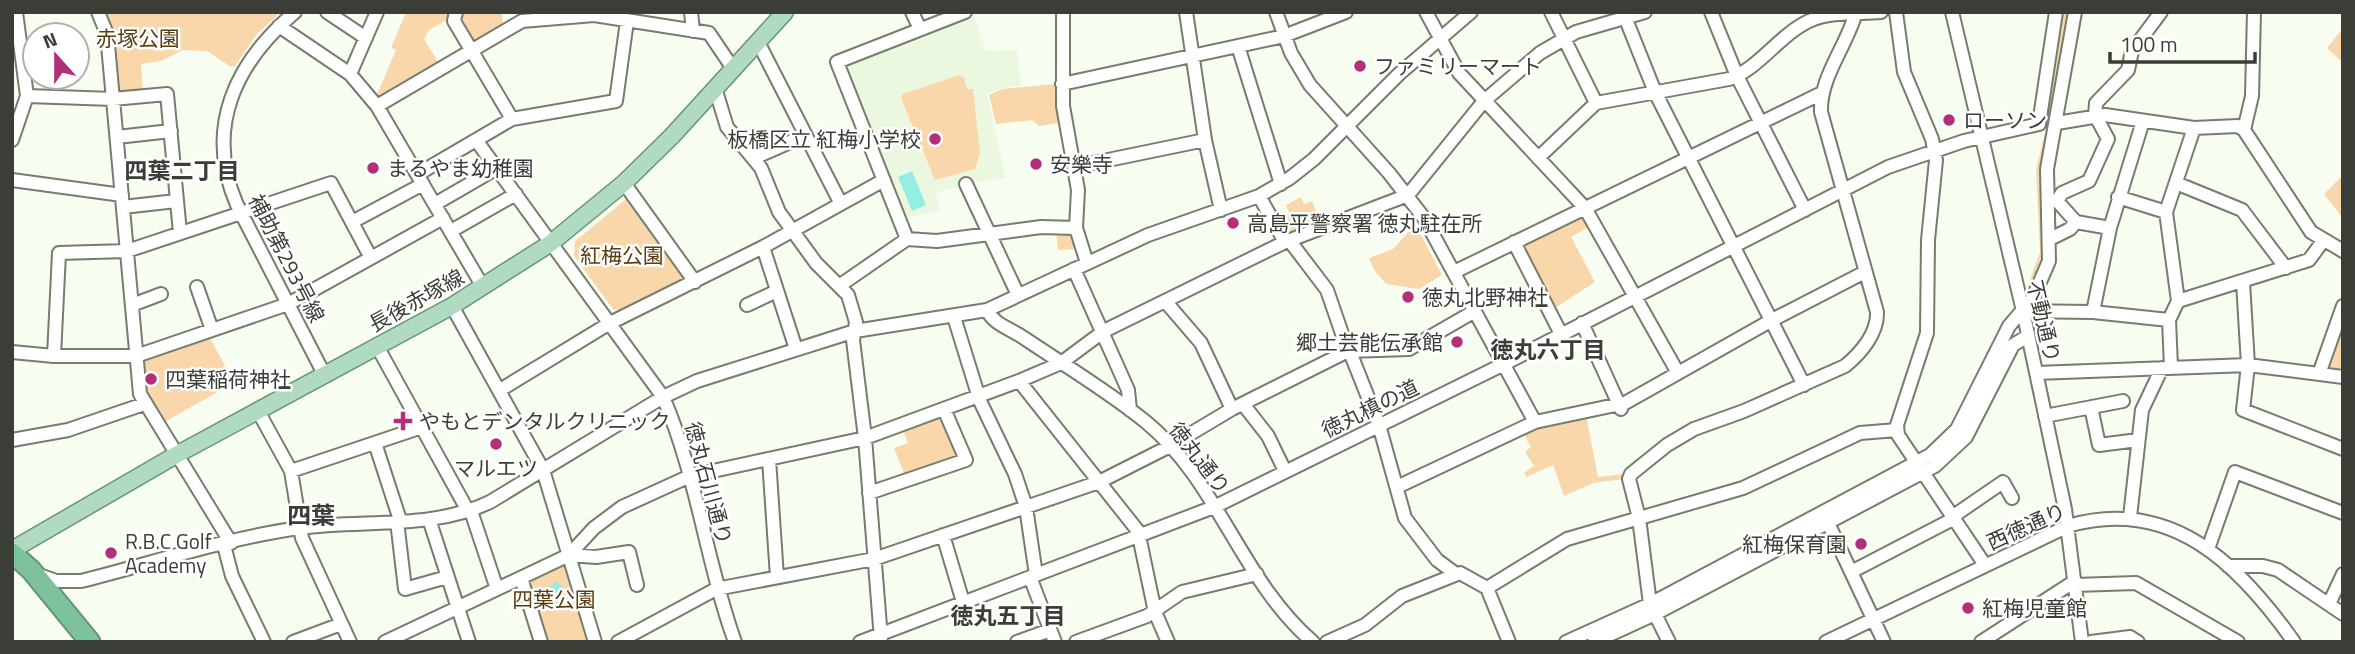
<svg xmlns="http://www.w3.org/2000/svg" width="2355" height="654" font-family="'Titillium Web','Noto Sans JP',sans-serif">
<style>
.built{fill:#ebf8df}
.green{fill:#f9d7aa}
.water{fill:#93efe3}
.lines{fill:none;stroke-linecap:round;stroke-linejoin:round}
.minor-casing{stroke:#757d6d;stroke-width:16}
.major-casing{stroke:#669477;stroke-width:19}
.highway-casing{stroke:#669477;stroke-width:23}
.minor{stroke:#fff;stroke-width:12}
.major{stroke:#b1dac2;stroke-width:16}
.highway{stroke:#7dc29a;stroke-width:19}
.poi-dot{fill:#b33078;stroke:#fff;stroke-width:2.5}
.labels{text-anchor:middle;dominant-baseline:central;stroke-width:5;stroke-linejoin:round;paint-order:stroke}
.park-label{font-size:21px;fill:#5b3e10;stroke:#fff}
.poi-label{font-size:21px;fill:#3b3e37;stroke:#fff;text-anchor:start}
.street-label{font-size:21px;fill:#3b3e37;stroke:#fff}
.neighbourhood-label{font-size:23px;font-weight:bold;fill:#3b3e37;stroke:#fff}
.quarter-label{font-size:24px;font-weight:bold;fill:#3b3e37;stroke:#fff}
</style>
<rect width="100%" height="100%" fill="#f7fef1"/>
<path class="built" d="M973,14L986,51L1017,50L1021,86L1002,88L987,94L1006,178L966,184L936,193L939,211L903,218L845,69L848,62Z"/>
<path class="green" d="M102,12H281L257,34L235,66L231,67L207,51L183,50L161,61L141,64L143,91L120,93L117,91Z
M406,12H451L450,18L429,30L424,39L440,65L380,100L376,97L396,50L391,48Z
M460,12H502L503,28L476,44L471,43Z
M2058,12H2072L2055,122L2048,247L2031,296L2028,285L2040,252L2036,169L2046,129Z
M2343,28V63L2327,48Z
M959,75L964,78L967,89H973L980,153L975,169L935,180L901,98L903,94Z
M1055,84L1058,123L1039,126L1032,120L996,124L989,95L1002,89Z
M2343,175V216L2342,217L2324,194Z
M1301,197L1304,204L1312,201L1321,223L1290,235L1285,233L1277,219L1289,213L1286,205Z
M625,200H630L686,276L685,281L625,311L613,309L574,256L575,241Z
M1579,215L1585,217L1590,226L1571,237L1595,282L1552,310L1521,249L1522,243Z
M1411,229H1418L1442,275L1419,289L1386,284L1374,270L1369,258L1393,249Z
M1056,232L1071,233L1076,249L1058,250Z
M2343,318V369L2329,367L2327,364Z
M209,336L234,383L161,424L148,402L141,363L144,358Z
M938,415L943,416L959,454L956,459L905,476L894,448L908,443L902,428Z
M1586,415L1598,477L1623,474L1624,479L1593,483L1564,496L1553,465L1527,477L1524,473L1534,466L1525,452L1531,447L1523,432L1539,424Z
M562,563L568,566L590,642H545L528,580Z"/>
<path class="water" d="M912,171L926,205L912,211L898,177Z
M557,581L563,587L557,603L542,597L545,590Z"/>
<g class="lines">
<g class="minor-casing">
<path id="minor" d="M98,12L107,34L140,394L231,543
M295,12C235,63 204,128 237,205L324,374
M327,12L366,38
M456,12L454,21L512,119
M691,12L693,31
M912,12L920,29
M1063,12V106L1078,190L1076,228L1087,263
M1186,12L1205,140L1221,210
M1276,12L1291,53L1310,85L1389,173L1424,218L1535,422
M1426,12L1459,73L1585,208L1678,373
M1551,12L1596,103
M1623,12L1655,92L1804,385
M1711,12L1737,76L1805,210
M1896,12L1904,72L1932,139L1936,160L1928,240L1927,333L1897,425L1898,435L1985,565
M1952,12L2023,311L2065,509L2082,642
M279,26L350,74L377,106L483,287
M759,44L841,204
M1238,46L1281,184
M350,74L377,12
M1062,84L1284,36L1346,12
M716,91L727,127L761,168L779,212L816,263L848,295L856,322L853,340L865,438L881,639
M27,96L113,99L167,94L180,233
M377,106L522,21L594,15L709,33L734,70
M2057,123L2105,115L2194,128L2238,126L2244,130L2311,232L2343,251
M2244,130L2252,96L2254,12
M117,137L171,131
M12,140L27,96L16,12
M476,140L663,397C697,475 706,562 735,642
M754,158L806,135
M1538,158L1596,103L1729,79C1760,68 1779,35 1809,21C1831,11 1858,14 1881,12
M1074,167L1205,140
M120,172L173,167
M418,174L512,119L616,101L627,21
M12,180L122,195
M624,183L695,282
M2176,183L2242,210L2286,268
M966,184L1018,295
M1259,196L1285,242
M2118,197L2166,212
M435,204L497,168
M123,207L176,201
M352,222L423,184
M2076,222L2110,228
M451,231L516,194
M907,239L937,241L1041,227L1076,228
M2050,239L2070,229L2076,222L2057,201L2062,193L2089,181L2108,139L2095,115L2096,103L2128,70L2132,51L2161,12
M1289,240L1327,290L1348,351
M1514,242L1561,334
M763,247L796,349
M1074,269L1128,390L1130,410
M1454,272L1822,93
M2243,282L2248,365L2243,410L2343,449
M839,286L907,239L837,62L965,12
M197,287L212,330
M1165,301L1201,343L1232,409
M2178,301L2166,212L2194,128
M132,305L161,294
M747,305L777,291
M452,306L543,470L595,642
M987,310C994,325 1010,328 1024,338C1064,365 1108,391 1146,422C1218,481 1242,582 1313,642
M2023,311L2093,312L2169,320
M2093,312L2110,228L2143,121
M954,317L980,401L1015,474L1026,507L1036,575
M1582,323L1621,409
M377,346L468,511
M12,352L54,356H136L288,304L443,218
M1350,352L1379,425L1405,518L1437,560L1456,574
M54,356L59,253L127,251L331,183L371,258
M2171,367L2169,320L2178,301L2309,260L2323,241
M2036,373L2248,365L2343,377
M2319,374L2343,306
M1019,381L1138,531L1155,612L1168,642
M500,390L610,323L763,247L884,180
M1243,404L1268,436L1285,471
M2091,407L2099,445L2138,440
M258,411L291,471L302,538L350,642
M2045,416L2123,401
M12,440L68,430L144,404
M375,443L400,520
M769,459L777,577
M291,471L422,427
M1397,487L1535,422L1625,403L1772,320L1865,272
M869,493L966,460L944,409
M471,511L497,589
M1952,517L2003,482L2012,498
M2130,517L2142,410L2162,368
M429,519L469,642
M397,521L405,589L447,577
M1828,523L1884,642
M943,535L963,602
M224,545L232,576L264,642
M2208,549L2235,472L2343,513
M569,555L596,557L629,552L637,585
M2228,566H2263L2278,570L2343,614
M1851,572L1953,519
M39,575L56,581H81C153,563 226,538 300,528C363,519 432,530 490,502L663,397L697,381L855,331L987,310L1148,235L1259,196L1290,178L1314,159L1399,74L1471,12
M1030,577L1055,642
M521,578L541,642
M2075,585L2136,583L2238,642
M1487,588L1567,539L1743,488L1860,433L1897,430
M2329,604L2343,574
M293,642L341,624
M385,642L569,555L594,528L622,507L690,476L865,438L1019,381L1061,363L1104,331L1285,242L1408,195L1484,101L1540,53L1576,32L1645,12
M618,642L716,589L874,559L1099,482L1170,446L1232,409L1348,351L1409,349L1475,311
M860,642L1214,507L1504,364L1888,167L1964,141L2039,124L2056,12
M1017,642L1050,630
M1076,642L1147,616L1182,592L1257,574
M1327,642L1365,625L1402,596L1460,573L1487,588L1509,642
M1566,642L1650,604L1930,455L1957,429L2009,326L2033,298L2049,261L2047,169L2075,12
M1594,642L1655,614L1935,466L1966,437L2013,345L2028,336
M1669,642L1650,604L1639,518L1629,479L1631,474L1667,445L1694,429L1744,411L1845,366C1861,353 1878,333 1877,312L1821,112C1820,76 1847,46 1856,12
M1826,642L2068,526C2171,496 2239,564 2294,642
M1981,642L2075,581
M2091,642L2130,637L2138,642"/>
</g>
<g class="major-casing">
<path id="major" d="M12,550L176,455L452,306L551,243L624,183L672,136L785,12"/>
</g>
<g class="highway-casing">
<path id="highway" d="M12,553L31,570L90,642"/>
</g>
<use href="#minor" class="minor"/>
<use href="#major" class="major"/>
<use href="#highway" class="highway"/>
</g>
<g class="poi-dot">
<circle cx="1360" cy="66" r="7"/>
<circle cx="1949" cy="120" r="7"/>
<circle cx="935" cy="139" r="7"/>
<circle cx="1036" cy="164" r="7"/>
<circle cx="373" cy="168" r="7"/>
<circle cx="1233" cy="223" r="7"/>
<circle cx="1408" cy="297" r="7"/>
<circle cx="1457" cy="342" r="7"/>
<circle cx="151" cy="379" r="7"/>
<path d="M399.5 410.5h7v7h7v7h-7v7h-7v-7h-7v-7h7z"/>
<circle cx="496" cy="444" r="7"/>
<circle cx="1861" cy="544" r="7"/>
<circle cx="111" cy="553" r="7"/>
<circle cx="1968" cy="608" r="7"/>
</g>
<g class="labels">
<g class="park-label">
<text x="138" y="38">赤塚公園</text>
<text x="622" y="255">紅梅公園</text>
<text x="554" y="599">四葉公園</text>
</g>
<g class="poi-label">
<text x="1374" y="66">ファミリーマート</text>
<text x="1963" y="120">ローソン</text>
<text x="921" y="139" text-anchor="end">板橋区立 紅梅小学校</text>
<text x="1050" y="164">安樂寺</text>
<text x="387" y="168">まるやま幼稚園</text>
<text x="1247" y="223">高島平警察署 徳丸駐在所</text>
<text x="1422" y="297">徳丸北野神社</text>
<text x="1443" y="342" text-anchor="end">郷土芸能伝承館</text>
<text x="165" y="379">四葉稲荷神社</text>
<text x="419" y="421">やもとデンタルクリニック</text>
<text x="496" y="468" text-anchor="middle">マルエツ</text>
<text x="125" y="541">R.B.C Golf<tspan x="125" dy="24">Academy</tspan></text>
<text x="1847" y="544" text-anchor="end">紅梅保育園</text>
<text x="1982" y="608">紅梅児童館</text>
</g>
<g class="street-label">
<text transform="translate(287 258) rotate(63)">補助第293号線</text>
<text transform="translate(416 300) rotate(-29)">長後赤塚線</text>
<text transform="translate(2044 321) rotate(77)">不動通り</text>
<text transform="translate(1370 408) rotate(-26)">徳丸槙の道</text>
<text transform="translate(1200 458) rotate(52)">徳丸通り</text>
<text transform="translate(709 483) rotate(75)">徳丸石川通り</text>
<text transform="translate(2026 526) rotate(-24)">西徳通り</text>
</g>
<g class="neighbourhood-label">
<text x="182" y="170">四葉二丁目</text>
<text x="1548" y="349">徳丸六丁目</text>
<text x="1008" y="615">徳丸五丁目</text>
</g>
<g class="quarter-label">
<text x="311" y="515">四葉</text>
</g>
</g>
<rect width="2355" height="654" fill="none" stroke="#3b3e37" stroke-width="28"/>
<g transform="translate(56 56) rotate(339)"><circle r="33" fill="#ffffff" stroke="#b1b2af" stroke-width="2"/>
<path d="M0-5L12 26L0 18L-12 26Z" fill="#b33078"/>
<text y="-10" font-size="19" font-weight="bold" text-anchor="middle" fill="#3b3e37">N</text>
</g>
<path d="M2110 52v10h145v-10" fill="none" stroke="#3b3e37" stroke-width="3.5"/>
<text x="2120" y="52" font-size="21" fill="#3b3e37" stroke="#ffffff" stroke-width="5" paint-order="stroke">100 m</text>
</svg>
